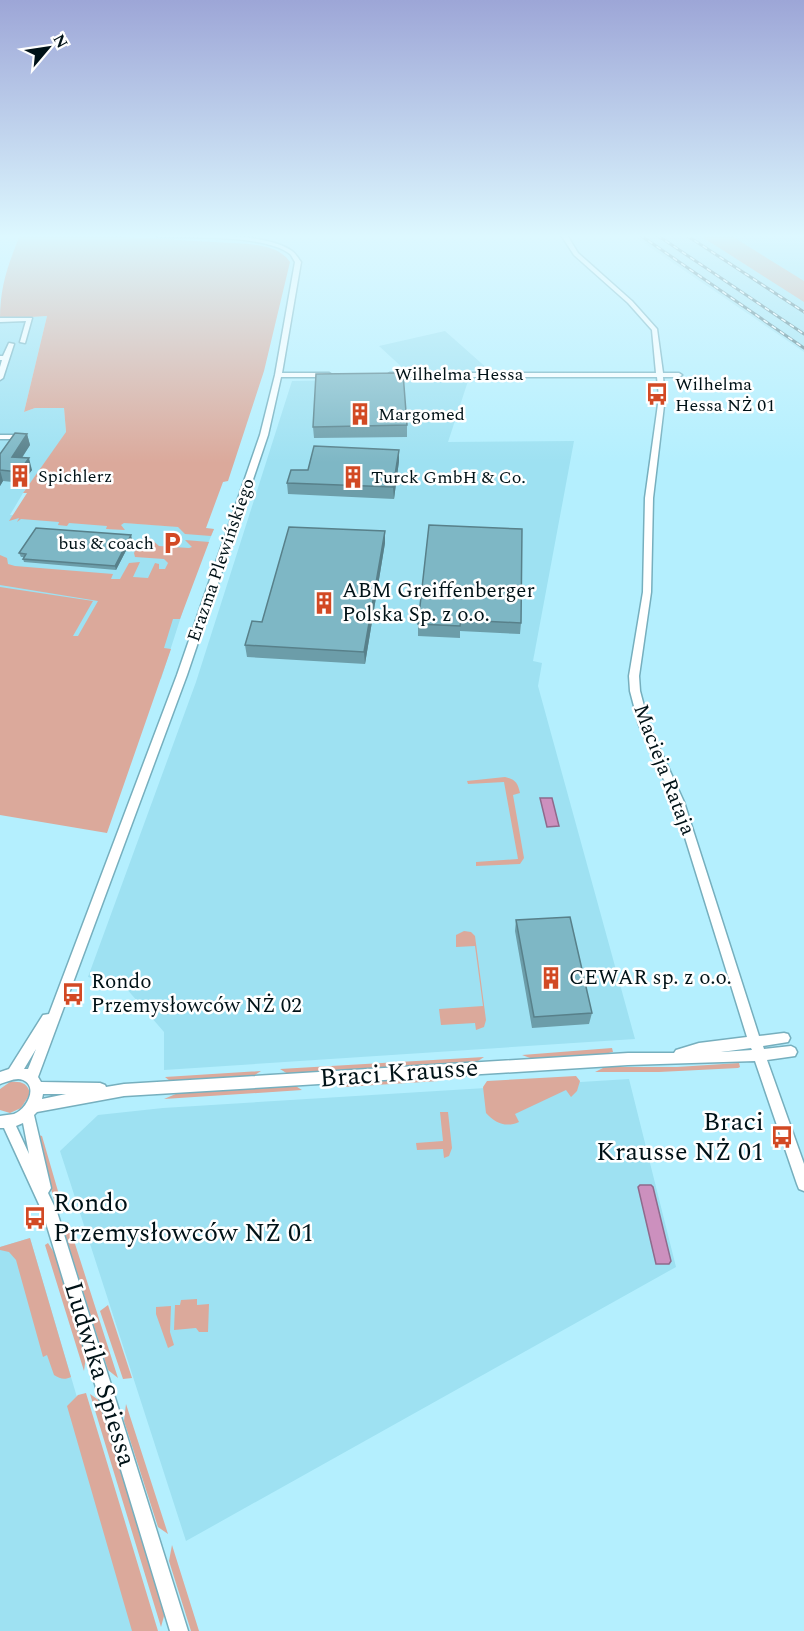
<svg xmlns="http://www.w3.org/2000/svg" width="804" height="1631" font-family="Spectral,serif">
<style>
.built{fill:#9ee1f2}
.green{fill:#dba99b}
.water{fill:#cc90be;stroke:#8f6a8c;stroke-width:1.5}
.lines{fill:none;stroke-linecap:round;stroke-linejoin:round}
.minor-casing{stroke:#76afbe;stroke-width:3}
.minor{fill:#fff;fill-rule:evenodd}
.rail-casing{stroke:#496c75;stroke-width:3}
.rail{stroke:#fff;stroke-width:1.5;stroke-dasharray:5;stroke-linecap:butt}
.wall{fill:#6c9da9}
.shaded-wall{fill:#58808a}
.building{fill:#7eb7c5;stroke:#58808a;stroke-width:1.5}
.labels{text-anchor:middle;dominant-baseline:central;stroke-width:5;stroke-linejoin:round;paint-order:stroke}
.far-street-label{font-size:18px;fill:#001217;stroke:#fff}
.far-poi-label{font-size:18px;fill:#001217;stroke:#fff;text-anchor:start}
.poi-label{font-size:21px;fill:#001217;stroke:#fff;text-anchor:start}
.street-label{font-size:21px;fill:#001217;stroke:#fff}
.near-street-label{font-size:26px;fill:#001217;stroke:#fff}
.near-poi-label{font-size:26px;fill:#001217;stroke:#fff;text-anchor:end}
</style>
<rect width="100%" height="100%" fill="#b4effe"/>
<path class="built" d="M632,235H804V352L691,275Z
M47,316L24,412L35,408H64L66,433L23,493L10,515L214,529L192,582L161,679L0,656V319Z
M445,331L489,370H405L379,346Z
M469,378L448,442L574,441L533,661L542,663L538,686L635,1039L164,1070V1032L125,987L88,977L196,682L292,381Z
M629,1079L676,1267L186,1541L60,1151L98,1115L163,1108Z
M30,1238L146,1631H0V1247Z"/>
<path class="green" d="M20,235H90L249,244C265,246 280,248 290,262L264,371L228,481L223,482L206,528L214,529L211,536L185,534L178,527L124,523L121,525L125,530L106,529L107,526L69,523L67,526L58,525L59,522L21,519L17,522L19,518L9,521L27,493H23L66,432L64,408H35L24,412L47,316L0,319C0,286 8,265 20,235Z
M699,235H730L804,281V302Z
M150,538L159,546L189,548L192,547L185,540L209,542L180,619H173L164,648L171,649L107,833L0,815V587L93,601L73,636H78L98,601L0,585V555L7,558L8,564L15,566L113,574L111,579H120L129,563L140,562L133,577L148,578L155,563L159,564V569H165L168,563L164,559L135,557L134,553L140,540Z
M505,777C515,779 518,783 520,793L513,795L524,858L520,864L476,866V862L518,859L504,782L468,784L467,781Z
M464,931L471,932L475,936L486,1020L484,1027L476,1030L475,1023L441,1025L439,1009L483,1006L475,946L456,947V935Z
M612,1048L613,1052L604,1054L533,1059L522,1055Z
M484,1057L475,1063L288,1074L280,1069Z
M739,1063L740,1067L738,1068L659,1072H595L605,1067H677Z
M261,1071L253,1076L170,1081L165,1077Z
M576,1076L580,1081L577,1091L571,1097L566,1090L515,1114L519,1122C506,1128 495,1123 486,1113L483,1087L487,1081Z
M426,1077L439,1081L344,1087L350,1082Z
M10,1082C21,1081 28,1083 30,1094L21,1108L10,1113L0,1110V1089Z
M294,1085L302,1090L164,1099L178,1093Z
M440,1112H448L452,1148L449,1156L444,1158L443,1149L417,1150L416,1143L443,1141Z
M38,1135L42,1136L64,1212L59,1210L55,1203L36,1136Z
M68,1222L118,1378L108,1370L64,1231Z
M30,1238L71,1377C65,1380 60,1379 54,1375L47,1355L43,1357L16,1260L9,1252L0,1250V1247Z
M48,1243L55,1254L86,1356L84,1371L45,1245Z
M197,1299V1305L209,1304L208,1332H199L196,1328L174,1330L175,1305H180L181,1300Z
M108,1305L132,1378L123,1379L100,1311Z
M171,1306L170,1332L174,1345L168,1348L156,1314V1307Z
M86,1393L158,1631H132L67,1406L78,1395Z
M90,1394L100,1401L163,1606L164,1616L161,1627Z
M126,1404L168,1534L158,1527L124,1421Z
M172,1545L199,1631H191L169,1561Z"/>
<path class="water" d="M540,798H552L559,826L547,827Z
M640,1185H651L653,1187L671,1261L669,1264H656L638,1187Z"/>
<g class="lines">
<g class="minor-casing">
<path id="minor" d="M155,235C187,234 267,232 292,251C296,254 298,258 301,262L282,373H329L332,375L329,377H281L268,435L187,675L38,1077L41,1082L100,1083L105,1085L106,1087L124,1084L628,1053H674L676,1050L699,1043L747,1037L674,802L639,725L630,691L629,676L643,592L645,498L659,397L657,377H390L387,375L390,373H656L652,330L628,303L574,255L561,235H567L578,253L632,301L657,329L663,373H679L682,375L679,377H663L665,397L653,498L651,592L639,676L640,691L649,725L684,802L759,1036L784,1033L788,1034L790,1038L788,1042L763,1046L764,1049L791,1046L795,1048L797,1052L795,1056L767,1060L804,1164V1191L799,1189L797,1184L755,1061L628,1065L124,1096L37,1112L34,1115L51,1188L48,1193L57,1212L188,1631H170L43,1213L4,1128H0V1116C4,1115 10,1115 14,1114C26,1110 39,1087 23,1080C16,1077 7,1082 0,1084V1072L9,1069L43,1015L49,1014L177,675L260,435L275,375L295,262C293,259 292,256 290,254C268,235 187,237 158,237ZM751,1048L752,1050L721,1052ZM36,1049L28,1069H24ZM43,1094H66L42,1099ZM23,1123L29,1154L16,1126Z
M0,318H32L25,343L20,342L26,321L0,322Z
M9,343L14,344L3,378L0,380V367L2,360H0V356H3Z
M0,435H20L24,437L20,439H0Z"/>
</g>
<use href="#minor" class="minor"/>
<g class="rail-casing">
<path id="rail" d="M640,235L804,348
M657,235L804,334
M686,235L804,312"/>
</g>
<use href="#rail" class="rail"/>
</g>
<path class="wall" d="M407,425V437L314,438L313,427Z
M27,434L30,445L22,458L32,470L22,483L3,481L0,486V454Z
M399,461L394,499L288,494L287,483Z
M429,525L521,623L520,634L460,631V638L418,636V624Z
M385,531V543L365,664L247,657L245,645L262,622Z
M132,539L116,570L24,562L23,559L24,557H21L19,553Z
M516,920L592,1013L589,1024L532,1028L515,931Z"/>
<path class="shaded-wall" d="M27,434L30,445L15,468L12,457Z
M399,450V461L394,499L393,487Z
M29,458L32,470L22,483L19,472Z
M0,470L3,481L0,486Z
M385,531V543L365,664L364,652Z
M131,535L132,539L116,570L115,566Z"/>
<path class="building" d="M403,373L407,425L313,427L316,374Z
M15,433L27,434L12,457L29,458L19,472L0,470V454Z
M314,446L399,450L393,487L287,483L291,470H308Z
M429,525L522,529L521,623L461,620L460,626L418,624Z
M289,527L385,531L364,652L245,645L252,621L262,622Z
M36,528L131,535L115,566L23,559L26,554L19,553Z
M570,917L592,1013L534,1017L516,920Z"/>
<linearGradient id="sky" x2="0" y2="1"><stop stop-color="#9da6d7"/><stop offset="0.51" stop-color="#ddf8ff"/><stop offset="1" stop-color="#ddf8ff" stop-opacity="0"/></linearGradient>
<rect width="804" height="463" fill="url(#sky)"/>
<defs>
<g id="bus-bare" transform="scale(1.8)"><path d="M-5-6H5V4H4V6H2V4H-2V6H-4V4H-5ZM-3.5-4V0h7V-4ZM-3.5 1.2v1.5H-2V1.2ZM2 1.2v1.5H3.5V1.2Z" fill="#d24924" stroke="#fff" stroke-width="2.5" paint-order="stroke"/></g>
<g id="building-bare" transform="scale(1.8)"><path d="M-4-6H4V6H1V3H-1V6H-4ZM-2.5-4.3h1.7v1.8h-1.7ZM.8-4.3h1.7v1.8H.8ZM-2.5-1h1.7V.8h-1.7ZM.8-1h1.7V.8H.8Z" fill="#d24924" stroke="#fff" stroke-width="2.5" paint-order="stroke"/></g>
<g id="parking-bare" transform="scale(1.8)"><path d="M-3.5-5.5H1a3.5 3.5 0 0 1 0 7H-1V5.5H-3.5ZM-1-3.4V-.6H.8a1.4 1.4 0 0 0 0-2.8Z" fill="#d24924" stroke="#fff" stroke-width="2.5" paint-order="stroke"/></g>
</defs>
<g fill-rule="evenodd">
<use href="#bus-bare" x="657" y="394"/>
<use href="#building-bare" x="360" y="414"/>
<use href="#building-bare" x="20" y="476"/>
<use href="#building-bare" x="353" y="477"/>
<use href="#parking-bare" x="172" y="543"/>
<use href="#building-bare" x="324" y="603"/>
<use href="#building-bare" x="551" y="978"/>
<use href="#bus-bare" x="73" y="994"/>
<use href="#bus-bare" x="782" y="1137"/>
<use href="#bus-bare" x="35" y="1218"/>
</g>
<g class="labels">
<g class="far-street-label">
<text x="459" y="374">Wilhelma Hessa</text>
<text transform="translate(221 560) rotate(-71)">Erazma Plewińskiego</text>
</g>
<g class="far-poi-label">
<text x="675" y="384">Wilhelma<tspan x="675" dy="21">Hessa NŻ 01</tspan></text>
<text x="378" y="414">Margomed</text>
<text x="38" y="476">Spichlerz</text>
<text x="371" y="477">Turck GmbH &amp; Co.</text>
<text x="154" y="543" text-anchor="end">bus &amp; coach</text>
</g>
<g class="poi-label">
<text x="342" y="591">ABM Greiffenberger<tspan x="342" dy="24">Polska Sp. z o.o.</tspan></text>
<text x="569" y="978">CEWAR sp. z o.o.</text>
<text x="91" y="982">Rondo<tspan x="91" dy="24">Przemysłowców NŻ 02</tspan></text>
</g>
<g class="street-label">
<text transform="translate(664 770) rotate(69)">Macieja Rataja</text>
</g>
<g class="near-street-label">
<text transform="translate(399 1073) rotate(-4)">Braci Krausse</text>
<text transform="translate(100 1374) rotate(73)">Ludwika Spiessa</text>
</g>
<g class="near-poi-label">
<text x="764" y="1122">Braci<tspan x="764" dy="30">Krausse NŻ 01</tspan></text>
<text x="53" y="1203" text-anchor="start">Rondo<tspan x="53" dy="30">Przemysłowców NŻ 01</tspan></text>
</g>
</g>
<g transform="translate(48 48) rotate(61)" stroke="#ffffff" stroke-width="4.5" paint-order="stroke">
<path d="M0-4.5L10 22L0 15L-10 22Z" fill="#001217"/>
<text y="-9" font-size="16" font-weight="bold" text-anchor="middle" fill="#001217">N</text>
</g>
</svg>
